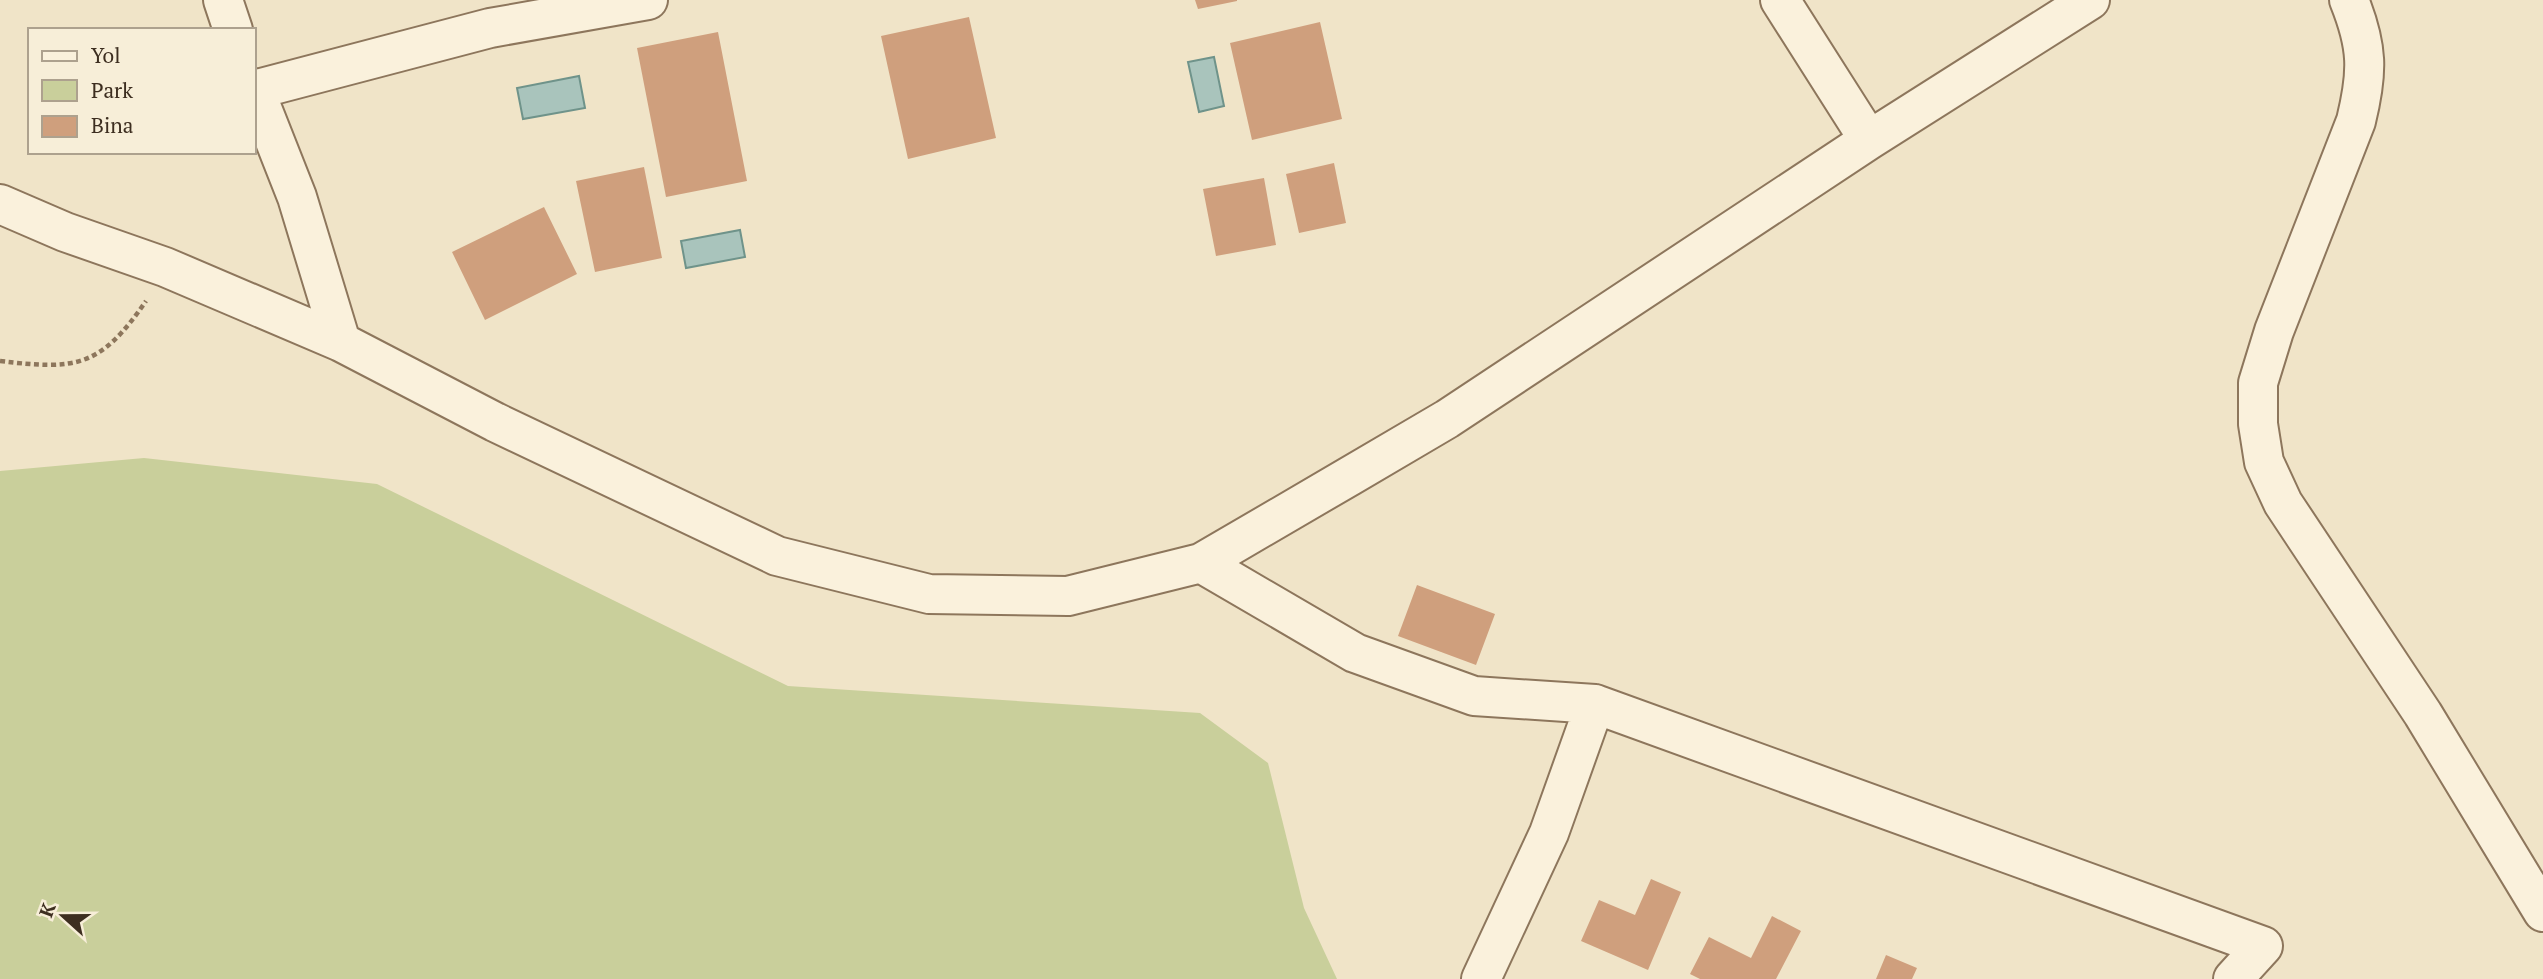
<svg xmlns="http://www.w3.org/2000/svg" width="2543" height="979" font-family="'PT Serif',serif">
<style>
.green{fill:#c9cf9b}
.water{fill:#a9c4bc;stroke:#6f938a;stroke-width:2}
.building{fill:#cf9f7d}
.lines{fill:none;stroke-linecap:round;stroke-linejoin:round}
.minor-casing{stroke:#8d765c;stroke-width:42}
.path{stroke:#8d765c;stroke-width:4.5;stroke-dasharray:5 3.5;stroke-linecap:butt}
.minor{stroke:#faf1dc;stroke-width:38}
</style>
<rect width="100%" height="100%" fill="#f0e4c8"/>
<path class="green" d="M144,458L377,484L788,686L1200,713L1268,763L1304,908L1337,979H0V471Z"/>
<path class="water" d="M1214,57L1224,106L1199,112L1188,62Z
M579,76L585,108L523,119L517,88Z
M740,230L745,257L686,268L681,241Z"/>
<path class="building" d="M1195,0H1237V1L1198,9Z
M969,17L996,138L908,159L881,36Z
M1320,22L1342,119L1252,140L1230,43Z
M718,32L747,181L666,197L637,48Z
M1334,163L1346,223L1299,233L1286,174Z
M644,167L662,258L595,272L576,181Z
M1264,178L1276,245L1216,256L1203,189Z
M544,207L577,274L485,320L452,252Z
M1417,585L1495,614L1476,665L1398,636Z
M1651,879L1681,892L1648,970L1581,941L1599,900L1635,915Z
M1772,916L1801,931L1776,979H1700L1690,974L1709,937L1751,958Z
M1886,955L1917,968L1912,979H1876Z"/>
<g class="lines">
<g class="minor-casing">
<path id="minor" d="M223,0L233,30
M1780,0L1869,140
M2349,0C2368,47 2368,72 2356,121L2274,331L2258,383V424L2264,462L2283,503L2423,714L2543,912
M254,88L297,197L341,342
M254,90L490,28L648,0
M0,204L65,232L165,267L341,342L495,422L777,556L929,594L1068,596L1201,563L1350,476L1447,419L1869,140L2090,0
M1201,563L1355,653L1474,696L1595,704L2263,946L2233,979
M1481,979L1549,833L1595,704"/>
</g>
<path class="path" d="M0,361C76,370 100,368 146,301"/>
<use href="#minor" class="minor"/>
</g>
<rect x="28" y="28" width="228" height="126" fill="#f7eed8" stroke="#ada18e" stroke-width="2"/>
<rect x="42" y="51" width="35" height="10" fill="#faf1dc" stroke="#ada18e" stroke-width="2"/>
<text x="91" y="63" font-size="21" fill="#3d2e20">Yol</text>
<rect x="42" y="80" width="35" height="21" fill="#c9cf9b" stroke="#ada18e" stroke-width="2"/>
<text x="91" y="98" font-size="21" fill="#3d2e20">Park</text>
<rect x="42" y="116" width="35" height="21" fill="#cf9f7d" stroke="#ada18e" stroke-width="2"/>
<text x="91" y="133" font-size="21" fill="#3d2e20">Bina</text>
<g transform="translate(63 916) rotate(291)" stroke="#f7eed8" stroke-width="5" paint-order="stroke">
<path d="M0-5L12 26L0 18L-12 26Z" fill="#3d2e20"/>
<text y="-10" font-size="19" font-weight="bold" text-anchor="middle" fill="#3d2e20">K</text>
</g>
</svg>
